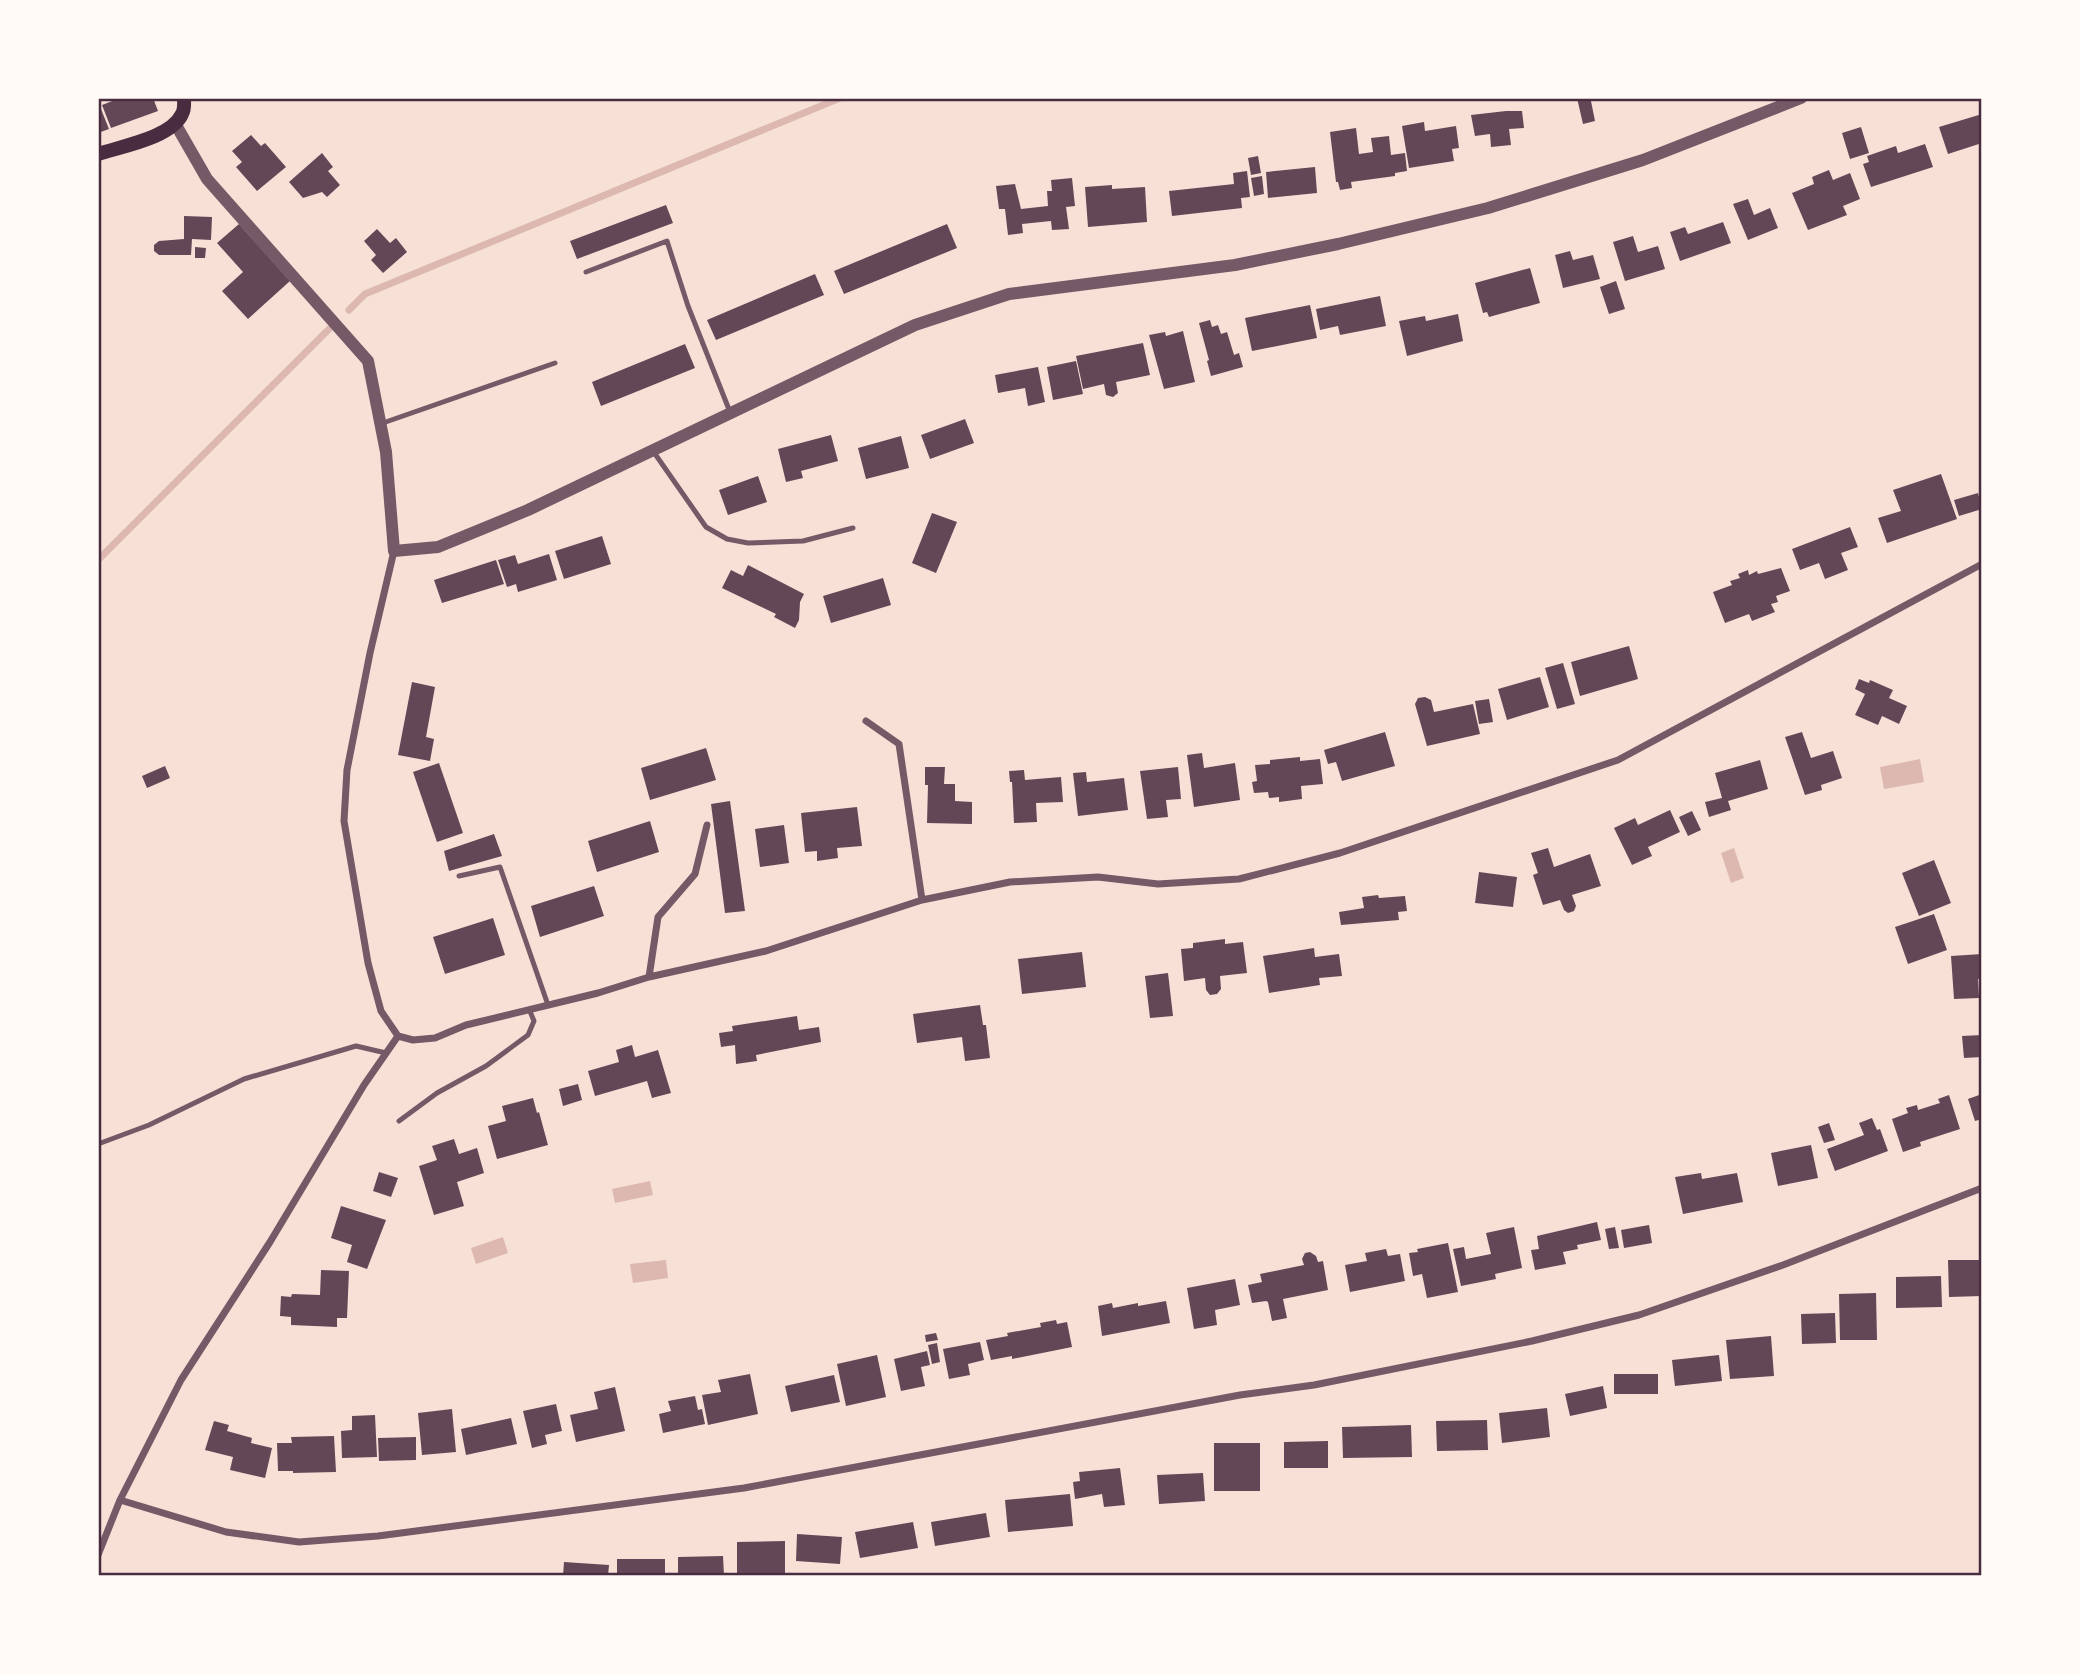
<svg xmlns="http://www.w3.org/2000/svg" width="2080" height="1674" font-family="Commissioner,sans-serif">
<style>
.water{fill:#dcb8b0}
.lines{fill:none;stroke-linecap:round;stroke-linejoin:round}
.stream{stroke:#dcb8b0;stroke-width:7}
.building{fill:#644757}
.service{stroke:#755966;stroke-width:5}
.minor{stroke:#755966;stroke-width:7}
.tertiary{stroke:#755966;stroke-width:12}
.secondary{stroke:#4a2c40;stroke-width:14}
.neatline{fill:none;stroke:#4a2c40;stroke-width:2.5}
</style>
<rect width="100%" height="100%" fill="#f7e1d7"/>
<path class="water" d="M1920,759L1924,782L1884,789L1880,767Z
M1734,848L1744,878L1731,883L1721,853Z
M650,1181L653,1195L615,1203L612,1189Z
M503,1237L508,1253L476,1264L471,1248Z
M666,1260L668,1278L633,1283L630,1264Z"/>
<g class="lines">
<path class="stream" d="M349,310L365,294L840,98
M98,560L329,329"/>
</g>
<path class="building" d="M120,98H153L158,111L111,128L102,105Z
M1577,98H1597L1591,101L1595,121L1583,124Z
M101,109L109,129L98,133V110Z
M1506,111H1522L1524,128L1509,129L1511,145L1491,147L1490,134L1475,136L1471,115Z
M1982,114V143L1948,154L1939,127Z
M1424,122L1425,131L1456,126L1459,148L1452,149L1454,161L1409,168L1402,126Z
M1861,127L1869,153L1850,159L1842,133Z
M1356,128L1359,154L1373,152L1371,138L1389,136L1391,155L1405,153L1407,171L1395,173V176L1351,182L1352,188L1340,190L1338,182H1336L1330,132Z
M251,135L261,146L265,143L286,167L257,191L236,167L242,162L232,151Z
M1925,144L1933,167L1871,187L1863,164L1869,162L1867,156L1896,146L1898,153Z
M322,153L333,167L328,171L340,185L327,197L322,192L303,198L289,182Z
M1258,156L1261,173L1251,175L1248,158Z
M1315,167L1317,193L1268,198L1266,172Z
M1829,170L1833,180L1850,173L1860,199L1843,206L1847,215L1808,230L1792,193L1814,184L1812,177Z
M1247,171L1250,197L1241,198L1242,208L1172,216L1169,191L1234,184L1233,173Z
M1262,176L1264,194L1254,196L1251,178Z
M1072,178L1075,206L1066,207L1069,229L1052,230L1051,221L1022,224L1023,233L1008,235L1005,209H999L996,186L1015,184L1021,209L1048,206L1047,191H1052L1051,180Z
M1112,185V189L1145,187L1147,222L1088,227L1085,187Z
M1748,199L1754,215L1770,208L1778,228L1748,240L1733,204Z
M666,205L673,223L577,259L570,241Z
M184,216L212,217L211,240L192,239L191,255H159L154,251V245L159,241L184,239Z
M1723,222L1731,243L1680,261L1670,232L1685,227L1688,234Z
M239,224L290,281L248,319L222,291L243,272L217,243Z
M947,224L957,248L844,294L834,271Z
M377,229L390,243L396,238L407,252L383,273L371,260L376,255L364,241Z
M1633,236L1638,252L1658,246L1665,269L1625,281L1613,242Z
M195,247L206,248L205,258H195Z
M1570,251L1573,260L1593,255L1600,279L1563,288L1555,255Z
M1530,268L1540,303L1489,317L1487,312L1483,313L1475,283Z
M815,274L824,295L716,340L707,320Z
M1616,281L1625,309L1609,314L1600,287Z
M1380,296L1386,326L1340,335L1338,326L1320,330L1316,309Z
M1310,305L1317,338L1252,351L1245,318Z
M1458,314L1463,341L1407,356L1399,321L1425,316L1426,321Z
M1210,320L1212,327L1218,325L1221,334L1227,332L1234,355L1239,353L1243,367L1211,376L1207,361L1209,360L1199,323Z
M1183,331L1195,382L1164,389L1149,335L1165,332L1166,336Z
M1143,343L1150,375L1116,382L1118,393L1113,397L1106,395L1104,384L1083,389L1076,356Z
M685,344L695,368L601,406L592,382Z
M1076,361L1083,394L1053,400L1047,367Z
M1038,367L1045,402L1028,406L1025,388L998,393L995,375Z
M965,419L974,443L930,459L921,435Z
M831,435L838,461L801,471L803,478L786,482L778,449Z
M901,436L909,468L866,479L858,448Z
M1941,474L1957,519L1887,543L1878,518L1901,511L1893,490Z
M758,476L767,502L728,515L719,490Z
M1978,493L1982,509L1959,516L1954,500Z
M932,513L957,522L936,573L912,563Z
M1850,527L1858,547L1841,553L1848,570L1825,579L1819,563L1800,570L1792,549Z
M602,536L611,564L564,579L555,551Z
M549,554L557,580L518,592L516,584L507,587L498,560L515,555L518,564Z
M496,560L504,584L442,603L434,580Z
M748,565L804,594L800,602L799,620L795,628L774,617L776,614L722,588L731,570L743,576Z
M1781,568L1790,591L1776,596L1778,602L1771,604L1775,612L1752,621L1749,614L1725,623L1713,592L1732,585L1730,581L1740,578L1738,574L1748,570L1749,575L1757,571L1758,574Z
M883,578L891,605L831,623L823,596Z
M1629,646L1638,679L1580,696L1571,662Z
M1563,663L1575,704L1557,709L1545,668Z
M1540,677L1549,707L1507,720L1498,689Z
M1859,679L1869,683L1870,680L1893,690L1889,698L1907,706L1899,724L1882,716L1878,725L1855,715L1865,694L1855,689Z
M412,682L435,687L426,737L434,739L430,761L398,755Z
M1425,697L1431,700L1434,712L1473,704L1480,734L1427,746L1415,704L1418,698Z
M1489,699L1493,722L1479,724L1475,701Z
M1385,732L1395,766L1342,781L1336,762L1328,764L1324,750Z
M1802,732L1811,758L1833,751L1842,778L1821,785L1822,790L1805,795L1785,737Z
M706,748L716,780L650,800L641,768Z
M1202,753L1204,768L1235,763L1240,800L1194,807L1187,755Z
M1300,757V761L1320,759L1323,784L1301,786L1302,799L1279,802V797L1269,798L1268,792L1254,793L1252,782L1257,781L1255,765L1270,764V760Z
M1760,760L1768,789L1728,801L1731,810L1709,817L1705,802L1722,798L1715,773Z
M439,763L463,833L437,842L413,772Z
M165,766L170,778L147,788L142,776Z
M925,767H945L944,784H955V801L972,802V824L927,823L928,785H925Z
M1178,767L1181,799L1166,800L1168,817L1147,819L1140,771Z
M1024,770L1025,780L1061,777L1063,802L1036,803L1037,822L1014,823L1012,782H1010L1009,771Z
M1086,772L1087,782L1124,778L1128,810L1078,816L1073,773Z
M730,801L745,911L725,913L711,804Z
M857,807L862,846L837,848L838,858L817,861V851L805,852L801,813Z
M1670,810L1680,832L1648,847L1652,856L1632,865L1614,828L1635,818L1638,825Z
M1692,811L1701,830L1688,836L1679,817Z
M650,821L659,852L597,872L588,841Z
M784,825L789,863L760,867L755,829Z
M494,834L502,856L449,871L444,851Z
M1548,848L1554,867L1590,854L1601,886L1572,895L1576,906L1574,911L1568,913L1564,910L1560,900L1543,905L1533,875L1538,873L1531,853Z
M1934,860L1951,903L1919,916L1902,873Z
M1479,872L1517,877L1513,907L1475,903Z
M594,886L604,916L540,937L531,906Z
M1378,895L1379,898L1405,896L1407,911L1398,912L1399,920L1341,925L1339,912L1364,908L1362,897Z
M1934,914L1947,950L1908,964L1895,927Z
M493,918L505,955L445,974L433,937Z
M1225,939V944L1243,942L1247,973L1220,976L1221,989L1217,994L1210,995L1206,990L1205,978L1184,981L1181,949L1193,948V943Z
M1314,948L1315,957L1339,954L1342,976L1319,978L1320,985L1269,993L1263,956Z
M1082,952L1086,987L1022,994L1018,959Z
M1982,954V978L1978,979L1979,998L1954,999L1951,956Z
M1168,973L1173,1016L1150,1018L1145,976Z
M980,1005L983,1025H986L990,1058L965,1061L962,1037L917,1043L913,1014Z
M797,1016L799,1030L819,1027L821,1042L756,1055L757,1061L736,1064L735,1045L721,1047L719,1033L733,1031L732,1026Z
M1982,1035V1057L1964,1058L1962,1036Z
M632,1045L635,1057L658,1050L671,1093L652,1098L647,1081L595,1096L588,1071L619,1062L616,1050Z
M578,1084L582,1100L563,1106L559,1089Z
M1982,1094V1119L1975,1121L1968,1099Z
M1949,1095L1960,1129L1920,1142L1921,1146L1903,1152L1892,1119L1908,1113L1906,1108L1917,1105L1918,1110L1940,1103L1938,1099Z
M533,1098L537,1113L539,1112L548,1145L497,1159L488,1126L506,1121L502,1106Z
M1872,1118L1877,1130L1880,1129L1888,1151L1835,1171L1827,1149L1864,1135L1859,1123Z
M1829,1123L1835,1140L1824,1143L1818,1127Z
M454,1139L459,1154L477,1148L484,1173L457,1182L464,1206L434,1215L419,1166L437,1160L432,1146Z
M1811,1145L1818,1178L1778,1186L1771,1153Z
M379,1172L398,1178L391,1197L373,1191Z
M1701,1173L1702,1179L1737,1173L1743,1202L1683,1214L1675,1177Z
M341,1206L386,1220L367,1269L347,1262L352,1245L331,1238Z
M1597,1222L1601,1240L1577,1245L1578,1249L1563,1252L1566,1264L1535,1270L1531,1250L1539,1249L1537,1236Z
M1649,1225L1652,1243L1624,1248L1621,1230Z
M1514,1227L1522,1268L1495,1274L1496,1279L1461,1286L1453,1249L1464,1247L1466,1259L1491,1254L1486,1233Z
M1615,1227L1619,1248L1609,1249L1605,1229Z
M1448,1243L1458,1292L1427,1298L1422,1274L1413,1276L1409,1253L1418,1252L1417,1249Z
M1386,1249L1388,1256L1400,1254L1405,1281L1350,1292L1345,1265L1367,1261L1365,1253Z
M1310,1252L1316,1256L1318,1262L1323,1261L1328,1290L1283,1299L1287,1318L1272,1321L1268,1302L1266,1301L1252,1303L1248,1285L1262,1282L1260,1274L1304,1265L1302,1259L1305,1253Z
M1948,1260H1982V1296L1949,1297Z
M321,1270L349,1271L347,1318H337V1327L291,1325V1317L280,1316L281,1296L291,1297L292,1294L320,1295Z
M1941,1276L1942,1307L1896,1308V1277Z
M1235,1279L1240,1305L1215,1310L1217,1325L1194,1329L1187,1288Z
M1876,1293L1877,1340H1840L1839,1294Z
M1166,1301L1170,1323L1102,1336L1098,1306L1112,1303L1113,1308L1138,1303V1306Z
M1835,1313L1836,1343L1802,1344L1801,1314Z
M1056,1320L1057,1324L1067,1322L1072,1347L1012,1359V1356L991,1360L986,1340L1008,1336L1007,1333L1041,1327L1040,1323Z
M936,1333L938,1340L926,1342L925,1335Z
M1771,1336L1774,1376L1730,1379L1726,1340Z
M980,1342L984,1360L968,1364L970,1375L949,1379L943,1349Z
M937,1343L940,1362L932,1364L928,1345Z
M927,1351L930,1365L921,1367L925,1386L901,1391L894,1359Z
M877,1355L886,1397L846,1406L837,1364Z
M1719,1355L1722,1381L1675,1386L1672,1360Z
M750,1374L758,1414L708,1425L702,1395L721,1392L718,1380Z
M1614,1374H1658V1394H1614Z
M834,1375L840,1402L791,1412L785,1386Z
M1603,1386L1607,1408L1570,1416L1565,1394Z
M615,1387L625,1431L576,1442L570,1415L598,1409L594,1392Z
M695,1396L698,1410L702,1409L705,1424L663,1433L659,1414L671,1411L668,1401Z
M556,1404L562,1431L545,1435L547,1444L532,1448L523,1411Z
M1547,1408L1550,1437L1502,1443L1499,1413Z
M452,1409L456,1452L422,1455L418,1413Z
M375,1415L377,1457L342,1458L341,1431L352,1430V1416Z
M511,1418L517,1444L466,1455L461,1429Z
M1487,1420L1488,1450L1437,1451L1436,1421Z
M214,1421L229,1425L227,1431L252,1438L251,1443L272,1448L265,1478L230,1470L233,1457L205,1450Z
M1411,1425L1412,1457L1343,1458L1342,1427Z
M334,1436L336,1472L293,1473V1471H278L277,1443H292L291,1437Z
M416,1437V1460L379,1461L378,1438Z
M1328,1441V1468H1284V1442Z
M1214,1443H1260V1491H1214Z
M1120,1468L1125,1505L1104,1507L1102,1494L1075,1499L1073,1482L1080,1481L1079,1472Z
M1203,1473L1205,1501L1159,1504L1157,1475Z
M1070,1494L1073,1526L1008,1532L1005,1500Z
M986,1513L990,1537L935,1546L931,1522Z
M913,1522L918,1548L860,1558L855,1532Z
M797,1534L842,1537L840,1564L796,1561Z
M785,1541V1576H737V1542Z
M723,1556L724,1576H678V1557Z
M617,1559H665V1576H617Z
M564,1562L609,1565L608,1576H563Z"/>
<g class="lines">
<path class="service" d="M586,272L667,241L688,306L730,412
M380,424L555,363
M653,451L706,527L727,539L748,543L803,541L853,528
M459,876L500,867L548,1005
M399,1121L437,1093L486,1066L528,1035L534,1021L529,1009
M98,1144L149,1125L244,1079L356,1046L386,1053"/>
<path class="minor" d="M394,551L370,653L347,770L344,821L368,963L381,1011L398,1036L413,1040L435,1038L466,1025L598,993L649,977L766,951L922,900L1010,882L1098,877L1158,884L1239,879L1340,853L1618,760L1982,564
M866,721L899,744L922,900
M649,977L658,917L695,874L707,825
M120,1500L226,1532L299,1542L378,1536L744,1488L1240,1395L1314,1385L1532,1341L1639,1315L1783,1265L1982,1188
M98,1555L120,1500L181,1380L270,1242L364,1085L398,1036"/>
<path class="tertiary" d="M176,125L207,179L368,361L386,452L394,551L438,547L528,510L915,325L1009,294L1235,265L1338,244L1488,208L1643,160L1801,98"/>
<path class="secondary" d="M98,154C122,146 171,138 182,114C185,109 184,104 184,98"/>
</g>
<rect width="2080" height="1674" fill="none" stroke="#fffaf5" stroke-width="200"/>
<rect x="100" y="100" width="1880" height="1474" class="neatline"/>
</svg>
